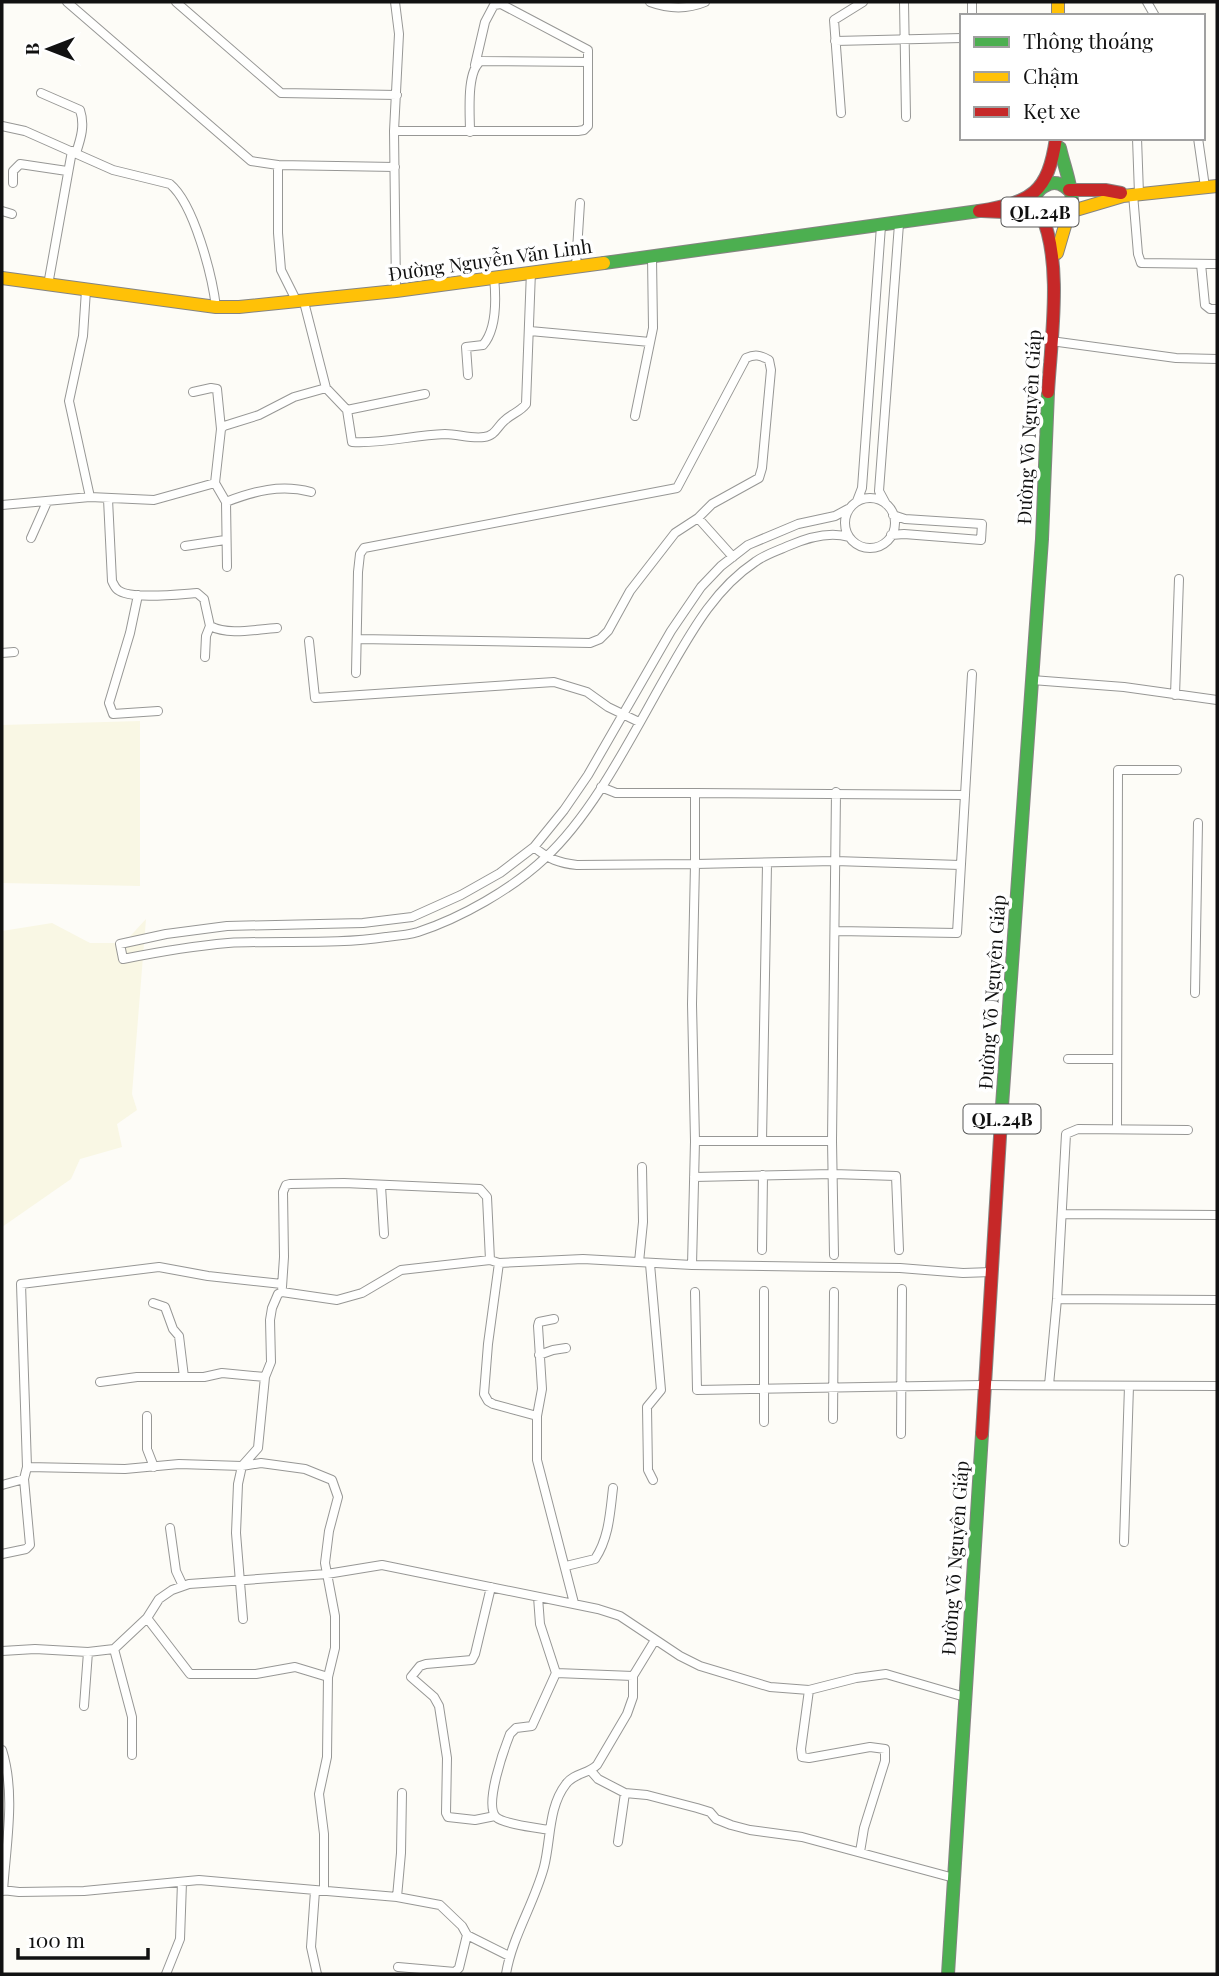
<svg xmlns="http://www.w3.org/2000/svg" width="1219" height="1976" font-family="'Playfair Display',serif">
<style>
.farmland{fill:#f9f7e4}
.lines{fill:none;stroke-linecap:round;stroke-linejoin:round}
.street-casing{stroke:#979795;stroke-width:10}
.fast-casing{stroke:#858482;stroke-width:14}
.slow-casing{stroke:#858482;stroke-width:14}
.jam-casing{stroke:#858482;stroke-width:14}
.street{stroke:#fffffe;stroke-width:8}
.fast{stroke:#4caf50;stroke-width:12}
.slow{stroke:#ffc107;stroke-width:12}
.jam{stroke:#c62828;stroke-width:12}
.labels{text-anchor:middle;dominant-baseline:central;stroke-width:7;stroke-linejoin:round;paint-order:stroke}
.shield{fill:#fff;stroke:#585858;stroke-width:2}
.shield-label{font-size:18px;font-weight:bold;fill:#111}
.street-label{font-size:19px;fill:#111;stroke:#fff}
</style>
<rect width="100%" height="100%" fill="#fdfcf7"/>
<path class="farmland" d="M140,721V886L2,883V725Z
M146,919L132,1094L137,1110L117,1124L122,1147L80,1159L71,1179L2,1227V931L52,923L90,943H124Z"/>
<g class="lines">
<g class="street-casing">
<path id="street" d="M67,2L251,161L278,165
M176,2L281,93L397,95
M395,2L399,34L394,131L396,291
M650,2C669,9 686,10 705,2
M904,2L906,117
M972,2V16
M1147,2L1155,16
M835,41L962,38
M41,93L80,110C85,125 81,138 76,153
M841,113L834,20L863,2
M2,126L25,131L113,170L170,184C194,204 212,275 216,307
M394,131H578L584,130L588,126V50L501,4L494,5L485,22L475,65
M470,132C470,114 466,71 481,61L588,62
M1137,138L1139,194
M1198,138L1205,187
M13,183V171L20,164L67,171
M1133,194L1138,254L1141,263L1217,264
M2,211L12,214
M1201,264L1205,305L1210,309H1217
M576,266L580,203
M48,285L72,151
M86,290L83,336L69,401L90,497
M297,302L281,270L278,233V165L395,167
M304,302L326,388L347,410L352,442C383,444 413,435 445,434C458,434 471,439 484,437C495,436 497,427 504,421C511,414 520,412 526,404L531,271
M530,331L650,342
M1051,341L1176,358L1217,359
M468,375L466,347L483,345C497,329 496,297 494,277
M193,392L211,388L217,389L221,429
M347,410L425,394
M635,416L653,328L652,257
M845 523a25 25 0 1 1 50 0a25 25 0 1 1-50 0Z
M108,499L112,581C114,585 115,588 118,590C130,600 181,594 197,593L204,599L210,626C230,636 256,629 277,628
M857,501L862,488L881,226
M226,502C254,491 281,484 311,492
M886,504L879,491L899,224
M2,505L90,497L154,500L215,483
M848,509L835,516L798,524L748,545L721,566L701,587L671,631L588,775L564,810L534,847L500,873L461,895L412,917L363,923L227,926L166,934L120,944L123,959C158,952 193,946 228,943C281,940 334,945 386,937C396,936 408,935 418,932C461,918 512,889 545,858C596,811 635,729 670,669C693,629 716,588 755,562C764,555 777,551 788,546C806,538 830,531 849,537
M698,518L733,557
M891,535L904,534L981,540L982,524L905,519L893,515
M31,538L47,502
M185,546L225,540
M227,567L226,502L215,483L221,429L224,426L259,415L294,397L326,388
M138,595L130,633L109,703L113,714L158,711
M309,641L315,698L554,682L587,692L608,707L639,722
M2,653L14,652
M205,657L206,636L210,626
M356,673L358,572L360,554L364,548L677,488L746,358C755,354 760,355 769,360L771,370L762,468L759,478L712,504L698,518L675,533L630,591L608,631L600,639L590,643L358,639
M1032,680L1124,687L1217,700
M1175,695L1179,579
M601,787L616,793H695
M534,847C548,859 559,863 577,865L695,864L692,1004L695,1141L692,1265
M960,865L835,861L695,864V793L965,795L972,674
M836,931L957,933L965,795
M1195,993L1198,823
M1068,1059H1117
M1117,1129L1118,770H1177
M695,1141H832
M762,1141L767,864
M694,1177L833,1174L896,1176L899,1250
M381,1186L384,1234
M1062,1214L1217,1215
M762,1250L763,1175
M834,1255L832,1141L836,792
M639,1262L643,1222L642,1167
M499,1263L488,1344L484,1394L488,1401L493,1404L537,1416V1460L574,1603
M650,1264L661,1390L647,1407L648,1470L653,1480
M282,1287L284,1257L283,1192L286,1185L290,1184L344,1183L480,1189L487,1197L490,1260
M695,1292L697,1390L984,1385L1217,1386
M1057,1299L1217,1300
M153,1303L165,1307L173,1329L179,1336L184,1377
M539,1355L553,1350L566,1348
M100,1382L137,1377H204L222,1373L265,1377
M1049,1385L1057,1299L1066,1134L1078,1129L1188,1130
M147,1416V1449L154,1467
M537,1416L542,1389L538,1326L539,1322L554,1319
M833,1419L834,1292
M764,1422V1291
M901,1434L902,1289
M27,1467L125,1469L179,1464L242,1466L261,1463L305,1469L332,1480L338,1497L329,1531L325,1563L335,1616V1648L328,1677L327,1757L319,1794L324,1834V1890
M2,1485L24,1479
M170,1528L176,1571L183,1586
M1124,1542L1129,1386
M2,1554L26,1549L30,1545L24,1479L27,1467L21,1284L159,1267L208,1276L282,1284
M566,1566L595,1559C609,1538 610,1513 613,1488
M491,1587L475,1654L472,1660L426,1664L420,1666L411,1677L434,1697L439,1706L447,1758L446,1813L448,1817L475,1820L495,1816
M538,1597L540,1624L556,1673L532,1726L516,1728L510,1734C504,1749 484,1805 496,1817C503,1824 538,1828 549,1830
M147,1618L190,1674H256L295,1667L328,1677
M243,1619L236,1533L238,1484L242,1466L258,1448L265,1377L271,1362L270,1320L272,1308L278,1294L282,1292L337,1300L362,1293L401,1270L490,1260L499,1263L583,1259L692,1265L900,1268L963,1273L992,1272
M114,1649L132,1717V1755
M2,1651L35,1649L88,1652L114,1649L147,1618L159,1599L172,1590L189,1584L327,1574L382,1565L598,1609L620,1616L680,1656L700,1666L770,1687L809,1690L856,1678L886,1674L965,1697
M556,1673L633,1676
M809,1690L801,1749L802,1757L809,1758L870,1747L885,1749V1761L864,1828L860,1852
M84,1706L88,1652
M2,1750C16,1794 6,1844 3,1891
M591,1771L598,1779L625,1793L647,1795L697,1808L710,1812L716,1819L731,1825L750,1830L802,1837L954,1878
M618,1842L625,1793
M2,1890L19,1892L84,1891L199,1880L397,1897L440,1905L462,1926L467,1935L509,1956
M315,1891L311,1947L317,1974
M397,1897L401,1853L402,1793
M398,1967L455,1972L459,1968L467,1935
M166,1974L180,1939L182,1882
M506,1974C512,1937 534,1904 544,1867C551,1840 548,1807 566,1784C574,1773 588,1774 597,1765L627,1714L633,1697V1676L655,1640"/>
</g>
<g class="fast-casing">
<path id="fast" d="M1060,148C1064,166 1072,185 1072,203C1071,243 1009,200 1049,184C1057,181 1063,185 1069,190
M604,263L979,211
M1001,1120L1042,539L1048,392
M948,1974L982,1434"/>
</g>
<g class="slow-casing">
<path id="slow" d="M1058,2V16
M1057,253L1069,212L1123,196L1217,186
M2,278L216,307H239L396,291L604,263"/>
</g>
<g class="jam-casing">
<path id="jam" d="M1069,190H1105L1121,193
M979,211C1032,202 1048,193 1056,138
M982,211L1041,214C1063,261 1051,340 1048,392
M982,1434L1001,1120"/>
</g>
<use href="#street" class="street"/>
<use href="#fast" class="fast"/>
<use href="#slow" class="slow"/>
<use href="#jam" class="jam"/>
</g>
<g class="labels">
<g class="shield">
<rect x="1001.5" y="197.5" width="77" height="29" rx="5"/>
<rect x="963.5" y="1104.5" width="77" height="29" rx="5"/>
</g>
<g class="shield-label">
<text x="1040" y="212">QL.24B</text>
<text x="1002" y="1119">QL.24B</text>
</g>
<g class="street-label">
<text transform="translate(490 259) rotate(-8)">Đường Nguyễn Văn Linh</text>
<text transform="translate(1028 427) rotate(-87)">Đường Võ Nguyên Giáp</text>
<text transform="translate(991 992) rotate(-86)">Đường Võ Nguyên Giáp</text>
<text transform="translate(954 1558) rotate(-86)">Đường Võ Nguyên Giáp</text>
</g>
</g>
<rect width="1219" height="1976" fill="none" stroke="#111111" stroke-width="7"/>
<rect x="960" y="14" width="245" height="126" fill="#ffffff" stroke="#a0a0a0" stroke-width="2"/>
<rect x="974" y="37" width="35" height="10" fill="#4caf50" stroke="#a0a0a0" stroke-width="2"/>
<text x="1023" y="49" font-size="21" fill="#111111">Thông thoáng</text>
<rect x="974" y="72" width="35" height="10" fill="#ffc107" stroke="#a0a0a0" stroke-width="2"/>
<text x="1023" y="84" font-size="21" fill="#111111">Chậm</text>
<rect x="974" y="107" width="35" height="10" fill="#c62828" stroke="#a0a0a0" stroke-width="2"/>
<text x="1023" y="119" font-size="21" fill="#111111">Kẹt xe</text>
<g transform="translate(49 49) rotate(270)" stroke="#ffffff" stroke-width="5" paint-order="stroke">
<path d="M0-5L12 26L0 18L-12 26Z" fill="#111111"/>
<text y="-10" font-size="19" font-weight="bold" text-anchor="middle" fill="#111111">B</text>
</g>
<path d="M18 1948v10h130v-10" fill="none" stroke="#111111" stroke-width="3.5"/>
<text x="28" y="1948" font-size="21" fill="#111111" stroke="#ffffff" stroke-width="5" paint-order="stroke">100 m</text>
</svg>
